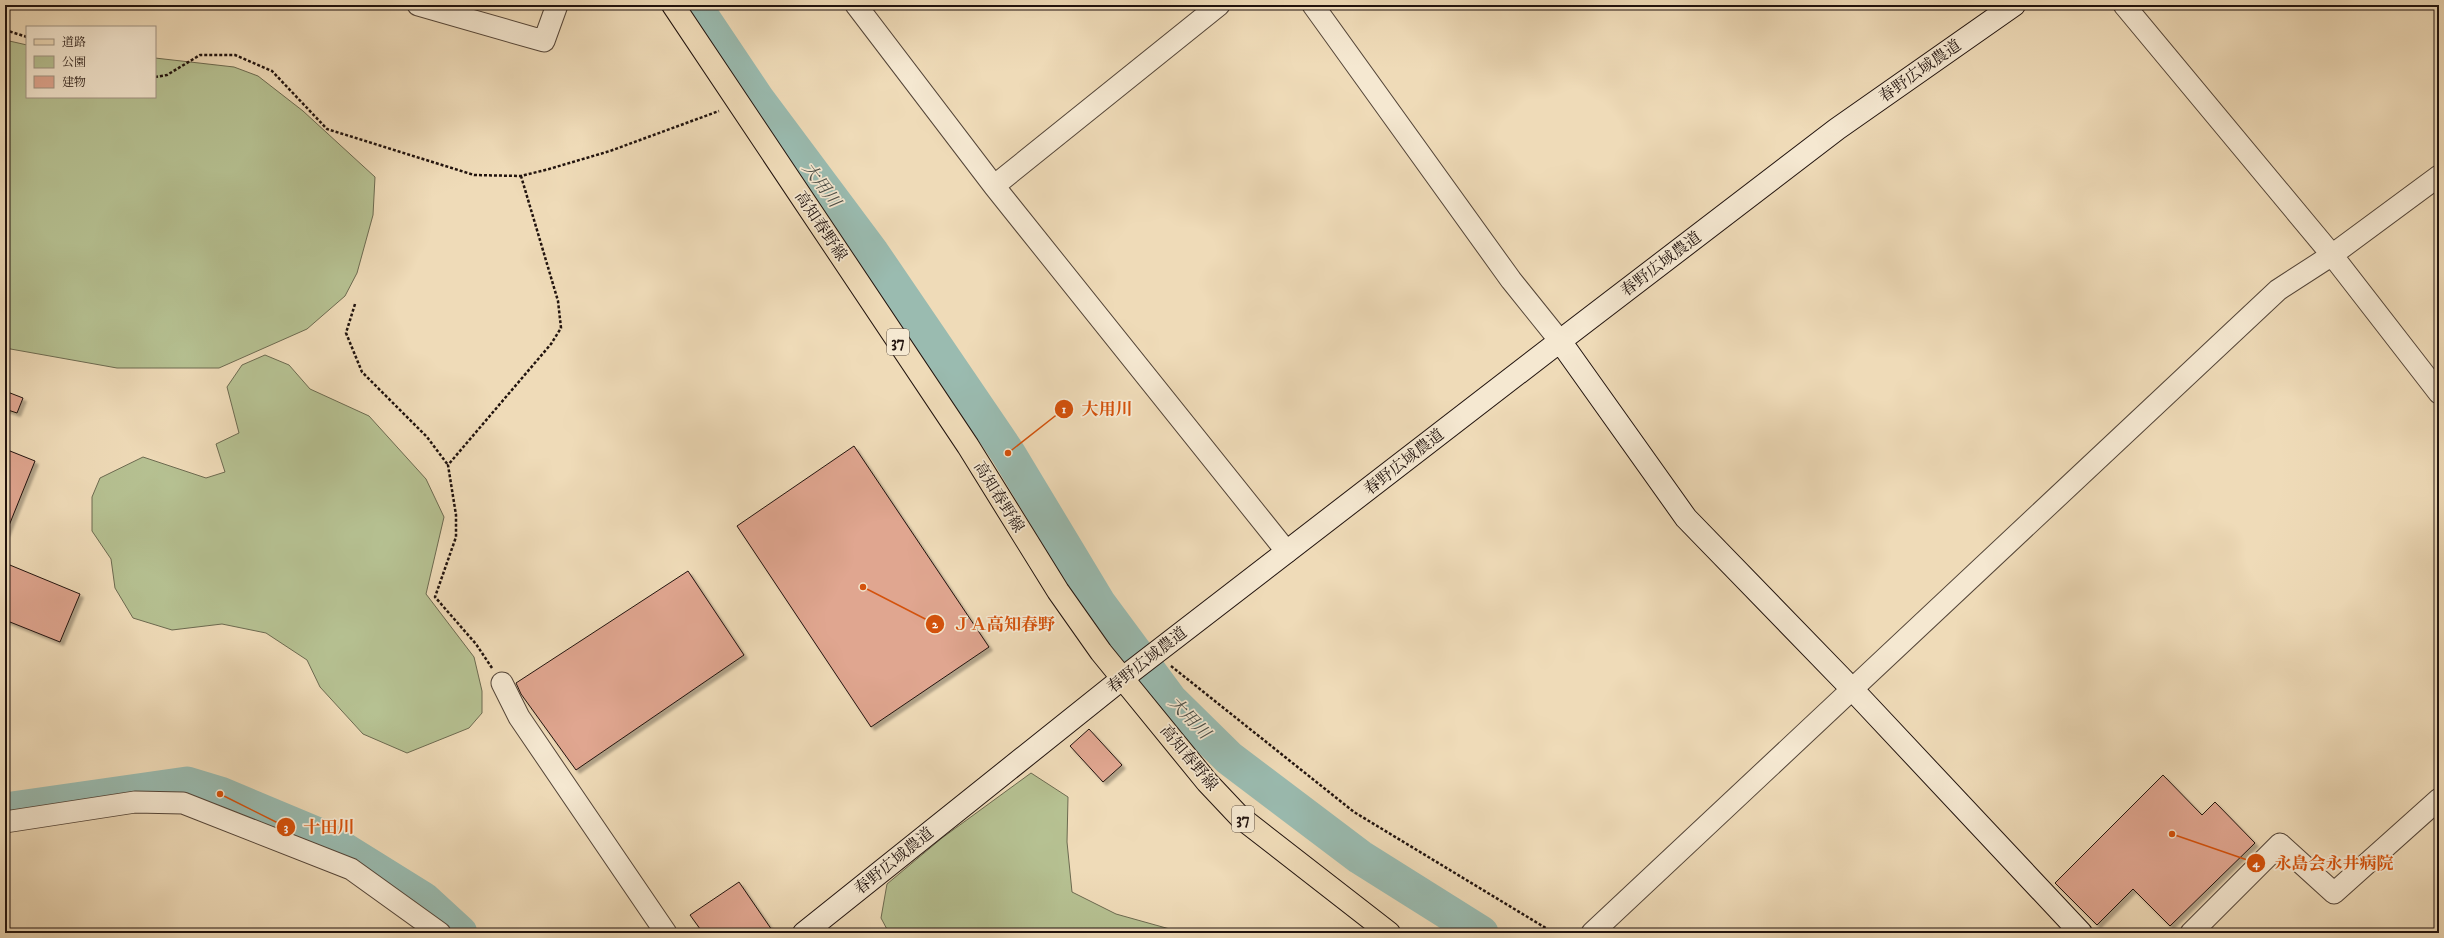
<svg xmlns="http://www.w3.org/2000/svg" width="2444" height="938" font-family="'IM FELL DW Pica','Noto Serif JP',serif">
<style>
.green{fill:#b6c192;stroke:#6c6a50}
.lines{fill:none;stroke-linecap:round;stroke-linejoin:round}
.river{stroke:#9abbb0;stroke-width:35}
.building{fill:#e0a690;stroke:#21130e;filter:url(#shadow)}
.street-casing{stroke:#544538;stroke-width:23}
.secondary-casing{stroke:#21130e;stroke-width:24}
.primary-casing{stroke:#21130e;stroke-width:24}
.path{stroke:#21130e;stroke-width:2.5;stroke-dasharray:3 2;stroke-linecap:butt}
.street{stroke:#f5e8d1;stroke-width:21}
.secondary{stroke:#f5e8d1;stroke-width:22}
.primary{stroke:#efdbb8;stroke-width:22}
.labels{text-anchor:middle;dominant-baseline:central;stroke-width:3.5;stroke-linejoin:round;paint-order:stroke}
.shield{fill:#f5e8d1;stroke:#615348;stroke-width:1}
.shield-label{font-size:15px;font-weight:bold;fill:#21130e}
.street-label{font-size:16px;fill:#21130e;stroke:#f5e8d1}
.water-label{font-size:17px;font-style:italic;fill:#4b4e47;stroke:#f5e8d1}
.leader{fill:none;stroke:#d4520c;stroke-width:1.5}
.callout-dot{fill:#d4520c;stroke:#f5e8d1;stroke-width:1.5}
.mark-label{font-size:12px;text-anchor:middle;font-weight:bold;fill:#fff}
.callout-label{font-size:17px;text-anchor:middle;font-weight:bold;fill:#d4520c;stroke:#f5e8d1;stroke-width:3.5;stroke-linejoin:round;paint-order:stroke}
</style>
<defs>
<filter id="shadow"><feDropShadow dx="3.5" dy="3.5" stdDeviation="1" flood-color="#0004"/></filter>
</defs>
<rect width="100%" height="100%" fill="#efdbb8"/>
<filter id="stains"><feTurbulence type="fractalNoise" baseFrequency=".005" numOctaves="4"/><feColorMatrix values="0 0 0 0 .2 0 0 0 0 .09 0 0 0 0 .02 0 0 0 .5 -.17"/></filter>
<radialGradient id="worn" r=".72"><stop offset=".6" stop-color="#630" stop-opacity="0"/><stop offset="1" stop-color="#630" stop-opacity=".3"/></radialGradient>
<path class="green" d="M5,40L27,45V97H155V58L234,67L258,76L303,111L375,177L373,215L357,273L345,296L307,329L219,368H117L5,348Z
M265,355L289,365L310,389L369,416L426,479L444,517L426,594L474,657L482,691V713L469,728L407,753L363,734L320,687L307,660L266,633L222,624L172,630L133,618L115,588L111,559L92,531V497L100,478L143,457L206,478L225,472L216,444L239,433L227,387L242,365Z
M1031,773L1068,797L1067,842L1072,892L1116,914L1184,933H889L881,918L887,884L942,838Z"/>
<g class="lines">
<path class="river" d="M694,5L757,99L872,253L1008,453L1099,604L1170,700L1229,758L1360,857L1481,933
M5,810L187,784L220,794L325,838L423,899L460,933"/>
</g>
<path class="building" d="M5,391L23,398L17,413L5,409Z
M854,446L989,647L871,727L737,526Z
M5,449L35,461L6,533H5Z
M5,563L80,594L60,642L5,620Z
M688,571L744,655L576,770L521,694L516,683Z
M1089,729L1122,765L1103,782L1070,746Z
M2163,775L2202,815L2215,802L2255,843L2170,926L2133,889L2097,925L2055,883Z
M739,882L774,933H703L690,915Z"/>
<g class="lines">
<g class="street-casing">
<path id="street" d="M418,5L544,41L557,5
M856,5L994,186L1287,552
M1313,5L1511,280L1560,341
M2124,5L2332,255L2439,393
M994,186L1219,5
M502,683L519,717L666,933
M5,822L135,802L183,803L351,869L440,933
M1592,933L2278,290L2332,255L2439,176
M2191,933L2280,844L2334,893L2439,799"/>
</g>
<g class="secondary-casing">
<path id="secondary" d="M1560,341L1686,518L1853,690L2081,933
M804,933L1123,678L1560,341L1837,129L2014,5"/>
</g>
<g class="primary-casing">
<path id="primary" d="M673,5L968,446L1058,591L1101,652L1207,782L1240,817L1389,933"/>
</g>
<path class="path" d="M5,30L27,37
M155,77L167,75L200,55H235L272,71L327,129L474,175L521,176L549,169L610,151L719,111
M355,304L346,333L362,372L427,437L448,465
M1171,666L1354,812L1554,933
M492,668L476,644L435,597L456,537V515L448,465L551,344L561,328L558,301L521,176"/>
<use href="#street" class="street"/>
<use href="#secondary" class="secondary"/>
<use href="#primary" class="primary"/>
</g>
<g class="labels">
<g class="shield">
<rect x="887" y="329" width="22" height="26" rx="3"/>
<rect x="1232" y="806" width="22" height="26" rx="3"/>
</g>
<g class="shield-label">
<text x="898" y="342">37</text>
<text x="1243" y="819">37</text>
</g>
<g class="street-label">
<text transform="translate(1920 71) rotate(-35)">春野広域農道</text>
<text transform="translate(821 226) rotate(56)">高知春野線</text>
<text transform="translate(1661 264) rotate(-37)">春野広域農道</text>
<text transform="translate(1404 462) rotate(-38)">春野広域農道</text>
<text transform="translate(999 497) rotate(58)">高知春野線</text>
<text transform="translate(1147 660) rotate(-38)">春野広域農道</text>
<text transform="translate(1189 758) rotate(50)">高知春野線</text>
<text transform="translate(894 861) rotate(-39)">春野広域農道</text>
</g>
<g class="water-label">
<text transform="translate(821 185) rotate(53)">大用川</text>
<text transform="translate(1189 718) rotate(46)">大用川</text>
</g>
</g>
<path class="leader" d="M1008 453L1064 409M863 587L935 624M220 794L286 827M2172 834L2256 863"/>
<g class="callout-dot">
<circle cx="1008" cy="453" r="4"/>
<circle cx="863" cy="587" r="4"/>
<circle cx="220" cy="794" r="4"/>
<circle cx="2172" cy="834" r="4"/>
<circle cx="1064" cy="409" r="10"/>
<circle cx="935" cy="624" r="10"/>
<circle cx="286" cy="827" r="10"/>
<circle cx="2256" cy="863" r="10"/>
</g>
<g class="mark-label">
<text x="1064" y="413">1</text>
<text x="935" y="628">2</text>
<text x="286" y="831">3</text>
<text x="2256" y="867">4</text>
</g>
<g class="callout-label">
<text x="1107" y="415">大用川</text>
<text x="1004" y="630">ＪＡ高知春野</text>
<text x="329" y="833">十田川</text>
<text x="2334" y="869">永島会永井病院</text>
</g>
<rect width="2444" height="938" fill="none" stroke="#efdbb8" stroke-width="20"/>
<rect x="6" y="6" width="2432" height="926" fill="none" stroke="#21130e" stroke-width="2"/>
<rect x="10" y="10" width="2424" height="918" fill="none" stroke="#21130e"/>
<rect x="26" y="26" width="130" height="72" fill="#f5e8d1" stroke="#a09383"/>
<rect x="34" y="39" width="20" height="6" fill="#efdbb8" stroke="#a09383"/>
<text x="62" y="46" font-size="12" fill="#21130e">道路</text>
<rect x="34" y="56" width="20" height="12" fill="#b6c192" stroke="#a09383"/>
<text x="62" y="66" font-size="12" fill="#21130e">公園</text>
<rect x="34" y="76" width="20" height="12" fill="#e0a690" stroke="#a09383"/>
<text x="62" y="86" font-size="12" fill="#21130e">建物</text>
<rect width="100%" height="100%" filter="url(#stains)"/>
<rect width="100%" height="100%" fill="url(#worn)"/>
</svg>
